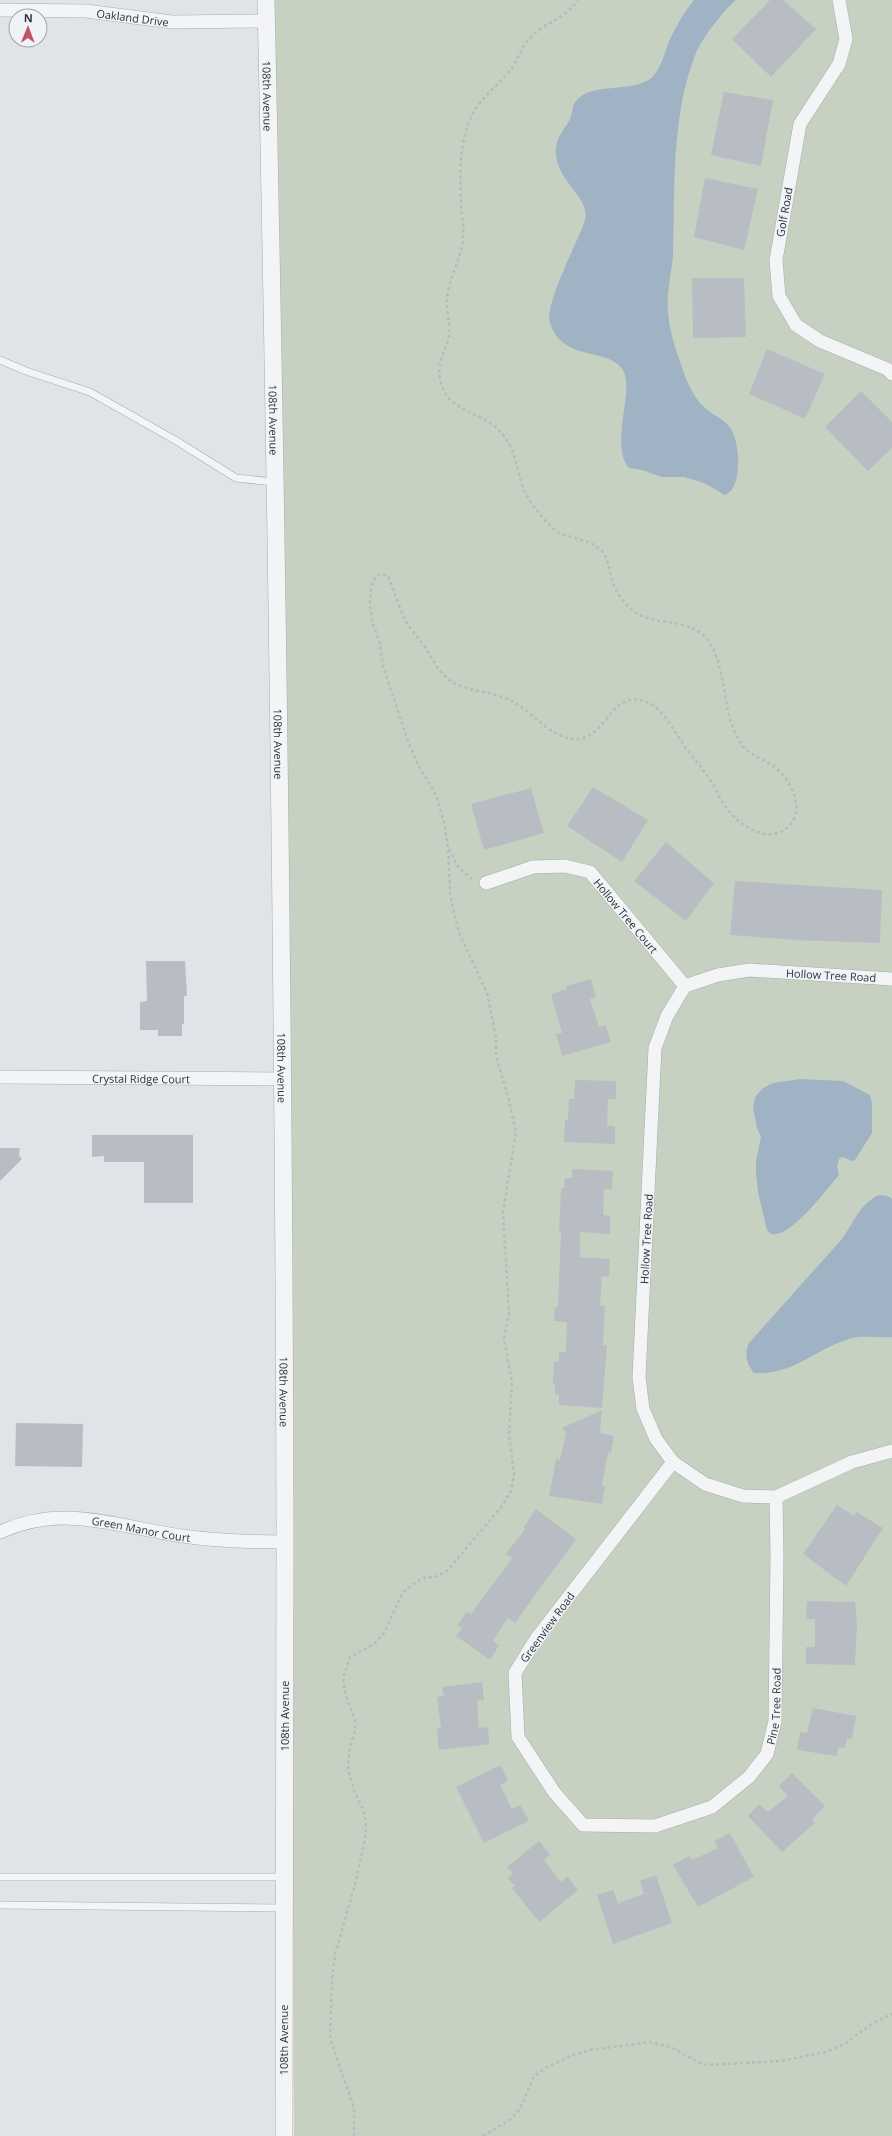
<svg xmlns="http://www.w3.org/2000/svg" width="892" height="2136" font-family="'Open Sans',sans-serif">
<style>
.green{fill:#c7d1c2}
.water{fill:#9fb3c4}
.building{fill:#b8bdc4}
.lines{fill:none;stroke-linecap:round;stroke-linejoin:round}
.service-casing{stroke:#a6abb1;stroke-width:8}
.minor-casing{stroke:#a6abb1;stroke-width:14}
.tertiary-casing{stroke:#a6abb1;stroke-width:18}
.path{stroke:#b7babe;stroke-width:2.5;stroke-dasharray:3 3;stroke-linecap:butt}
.service{stroke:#f3f4f6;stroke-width:7}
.minor{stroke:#f3f4f6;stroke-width:13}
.tertiary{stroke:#f3f4f6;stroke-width:17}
.labels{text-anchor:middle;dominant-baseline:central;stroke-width:3;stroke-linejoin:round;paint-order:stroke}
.street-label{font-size:11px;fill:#2a333d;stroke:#f0f2f5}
</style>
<rect width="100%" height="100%" fill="#e0e4e8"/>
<path class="green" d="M268,0H892V2136H294L293,1876Z"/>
<path class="water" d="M694,0H736C723,11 703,37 696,53C671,115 675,188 673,254C672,273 666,292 668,311C669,328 674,345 680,361C685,378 692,396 705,408C714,416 725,419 731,429C740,443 743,488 725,495L704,483L684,477H662L642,470L629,468C609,444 635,390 623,370C609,347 562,362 550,323C544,305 577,243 584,223C594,197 553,182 556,148C557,136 564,130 569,121C573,114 571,107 576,101C591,82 629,93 650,79C661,71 665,51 670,39C677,25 684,12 694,0Z
M800,1079L843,1081L870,1095L872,1103V1133L855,1160L852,1161L842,1157L839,1159L837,1166L839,1175C829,1186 782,1251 767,1230L758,1192L756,1173V1161L761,1137L757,1128L753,1107L755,1097L763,1088L773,1083Z
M878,1195L888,1196L892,1199V1337C879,1338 864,1335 852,1338C816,1348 793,1376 754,1373C746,1363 744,1354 749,1343L841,1240C854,1223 858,1206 878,1195Z"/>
<path class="building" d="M770,0H783L816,29L771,77L732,39Z
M724,92L773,100L761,166L711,155Z
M705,178L758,189L744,250L694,237Z
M692,278H744L746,337L693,338Z
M767,349L825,374L805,419L749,394Z
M861,391L892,422V448L868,471L825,427Z
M593,787L648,820L622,862L567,826Z
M531,788L544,833L484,850L471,804Z
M666,842L714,883L686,921L634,881Z
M735,881L882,890L880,943L795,940L730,935Z
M146,961H185L187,996H184V1024H182V1036H158V1030H140V1002L147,1001Z
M591,979L596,997L590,999L599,1027L606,1025L611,1042L562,1056L556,1034L562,1033L551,994L567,989L566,986Z
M575,1080L616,1081V1099H608L607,1126H615V1144L564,1142L565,1120H568L569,1099H574Z
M92,1135H193V1203H144V1162H104V1156L92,1157Z
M0,1148H20L19,1156L22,1159L0,1181Z
M572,1169L613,1171L612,1189H604L603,1215L610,1216V1234L580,1232V1257L610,1259L609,1277L602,1276L600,1306H605L603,1345H607L602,1408L559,1405V1395H555V1384H553L554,1362H559V1352H566L567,1322L554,1321L555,1307H558L561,1231H559L561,1188H564L565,1178H572Z
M602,1410L600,1433L614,1436L611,1453L608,1452L602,1486L605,1487L602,1504L549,1496L556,1459L560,1460L566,1433L562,1428Z
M16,1423L83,1424L82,1467L15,1466Z
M837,1505L854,1516L857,1512L883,1528L846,1586L803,1554Z
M536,1509L576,1539L515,1623L508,1618L493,1641L499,1645L490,1660L456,1636L462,1628L457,1625L467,1612L471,1614L512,1558L506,1554L525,1529L523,1528Z
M807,1601L855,1602L857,1624L855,1665L806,1664V1647H815V1619H806Z
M482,1682L484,1700L477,1701L479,1728L488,1727L489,1744L439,1750L437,1728H441L437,1697L444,1696L442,1687Z
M813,1708L856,1716L852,1739H847L845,1748L838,1747L837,1756L797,1750L800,1732L807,1733Z
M501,1765L508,1781L500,1785L512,1809L520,1805L529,1821L484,1843L456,1787Z
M792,1773L825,1806L812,1819L815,1823L782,1852L748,1816L759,1804L768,1812L788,1796L779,1786Z
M730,1833L754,1877L698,1907L673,1865L689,1856L692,1860L718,1848L714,1841Z
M539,1841L550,1855L544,1860L561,1882L567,1876L578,1890L539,1922L512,1888L515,1886L508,1878L513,1873L507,1867Z
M656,1875L672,1923L613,1944L597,1895L613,1890L618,1903L644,1894L640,1881Z"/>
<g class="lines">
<g class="service-casing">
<path id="service" d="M0,360L26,371L90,392L175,440L236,478L274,482
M0,1877H283
M0,1905L283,1908"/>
</g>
<g class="minor-casing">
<g id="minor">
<path d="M839,0L846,39L839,64L800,124L776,260L779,296L796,325L820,341L887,369L892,374"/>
<path id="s1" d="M0,10L86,11L172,22L266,21"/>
<path id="s2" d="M486,883L533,867L565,866L590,872L685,986"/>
<path d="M892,979L749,970L718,975L685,986L667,1016L655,1048L639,1377L643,1409L656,1439L673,1462L705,1484L743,1496L776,1497L852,1462L892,1451"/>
<path id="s3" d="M0,1077L282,1079"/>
<path id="s4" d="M673,1462L536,1639L515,1673L518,1737L554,1792L583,1825L655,1826L712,1807L749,1777L767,1754L775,1721L777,1556L776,1497"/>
<path id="s5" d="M0,1532C64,1503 118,1527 182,1536C217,1541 250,1542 285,1542"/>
</g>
</g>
<g class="tertiary-casing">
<g id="tertiary">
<path id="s6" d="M266,0C277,511 284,1023 285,1535C286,1735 283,1936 284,2136"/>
</g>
</g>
<path class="path" d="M449,849L459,868L472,879
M354,2136V2108L330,2038L332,1982L335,1954L356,1881L365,1839L366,1823L363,1809L355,1793L348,1769L349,1752L355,1730V1720L346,1696L343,1679L350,1657L374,1644L384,1633L403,1592L422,1578L435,1577L447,1571L502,1506L511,1491L514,1474L509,1434L512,1382L504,1338L509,1313L503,1212L516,1133L509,1100L496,1056V1037L487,993L460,935L454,914L450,892L448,847L444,822L436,795L418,765L408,741L383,666L380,643L372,622L370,602L371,586L375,577L381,574L388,576C394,591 399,607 406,621C411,631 419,638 425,647C434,661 440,676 456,684C476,693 498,692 517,704C535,715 556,742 579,739C607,735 611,691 644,701C664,707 674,733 686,748C694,759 703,769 711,781C717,790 720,800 727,809C740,826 769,845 788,827C807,810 790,777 772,765C761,758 748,755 740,742C720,712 728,659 704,636C685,618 657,626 636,613C623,604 613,588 610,573C608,564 608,559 602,551C592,540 572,539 558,532C552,528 545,521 541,515C534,508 527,497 523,488C517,470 516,452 504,436C485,410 447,415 440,379C437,363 444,354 448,340C452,326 446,314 447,300C448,278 462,258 463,238C464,227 462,216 461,205C460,171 458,132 479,104C489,91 502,81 512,68C519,56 523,44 534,34C548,21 568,17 577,0
M483,2136L511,2119L520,2109L534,2076L547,2067L573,2055L590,2050L650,2042L671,2047L704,2065L781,2061L826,2052L846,2043L873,2023L892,2014"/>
<use href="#service" class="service"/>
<use href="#minor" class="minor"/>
<use href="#tertiary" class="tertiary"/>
</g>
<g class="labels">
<g class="street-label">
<text stroke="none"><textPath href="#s1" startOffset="133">Oakland Drive</textPath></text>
<text stroke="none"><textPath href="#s6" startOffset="96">108th Avenue</textPath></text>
<text transform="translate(784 212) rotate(-80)">Golf Road</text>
<text stroke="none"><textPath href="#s6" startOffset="420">108th Avenue</textPath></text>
<text stroke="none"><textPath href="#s6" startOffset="744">108th Avenue</textPath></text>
<text stroke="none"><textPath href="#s2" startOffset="164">Hollow Tree Court</textPath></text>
<text transform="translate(831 975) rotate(3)">Hollow Tree Road</text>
<text stroke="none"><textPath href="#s6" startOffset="1068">108th Avenue</textPath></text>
<text stroke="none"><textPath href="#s3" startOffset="141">Crystal Ridge Court</textPath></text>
<text transform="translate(646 1239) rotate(-87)">Hollow Tree Road</text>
<text stroke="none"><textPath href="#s6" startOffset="1392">108th Avenue</textPath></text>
<text stroke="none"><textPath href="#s5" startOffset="144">Green Manor Court</textPath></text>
<text transform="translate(547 1627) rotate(-54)">Greenview Road</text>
<text stroke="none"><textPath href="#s4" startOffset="695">Pine Tree Road</textPath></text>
<text transform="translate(284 1716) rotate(-90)">108th Avenue</text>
<text transform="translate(283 2040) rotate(-90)">108th Avenue</text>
</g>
</g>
<g transform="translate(28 28) rotate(1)"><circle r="19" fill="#f0f2f5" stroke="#a1a6ab"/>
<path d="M0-3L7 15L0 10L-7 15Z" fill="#c05269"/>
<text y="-6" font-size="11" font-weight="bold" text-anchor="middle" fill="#2a333d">N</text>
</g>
</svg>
